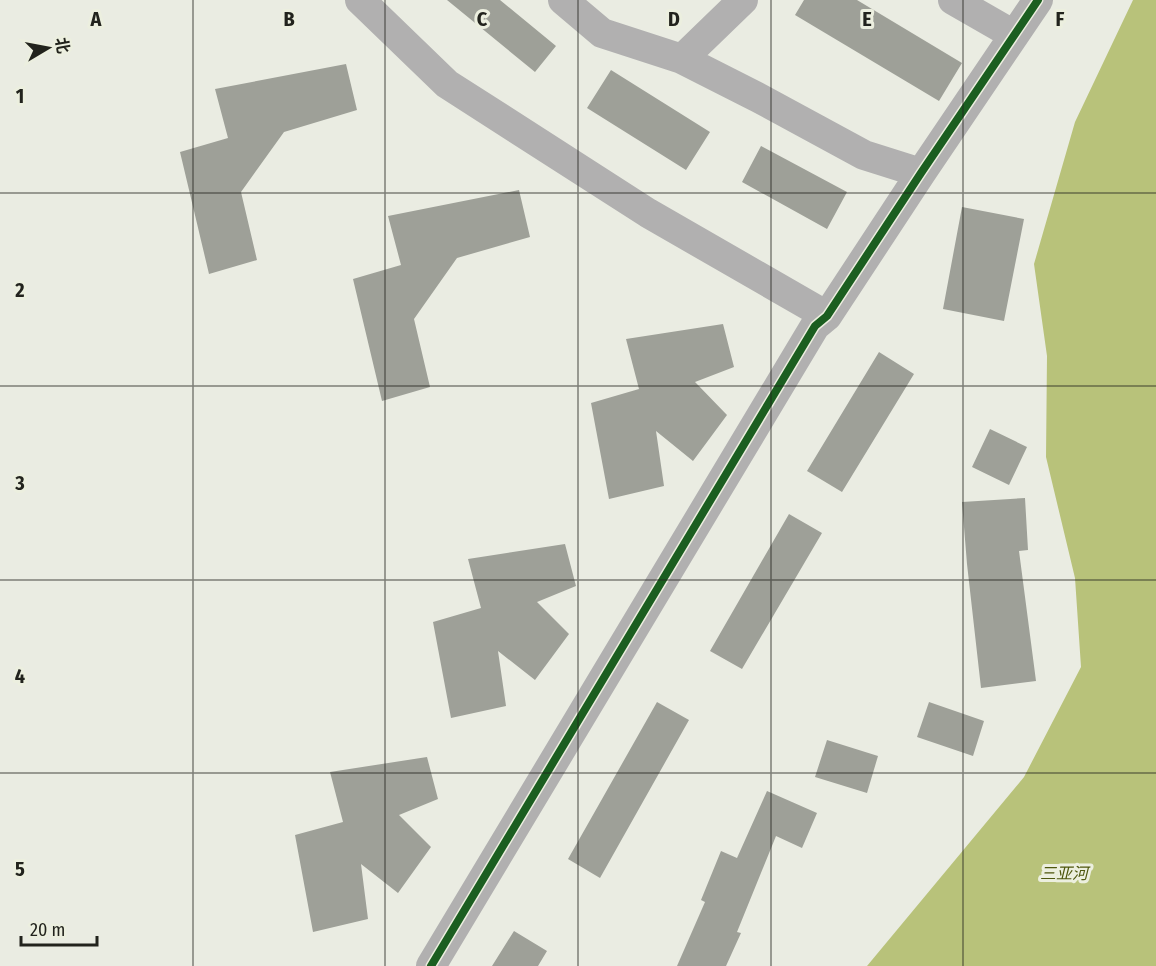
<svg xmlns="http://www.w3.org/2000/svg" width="1156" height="966" font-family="'Fira Sans Condensed','Noto Sans SC',sans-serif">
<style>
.water{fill:#b8c27a}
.building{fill:#9ea098}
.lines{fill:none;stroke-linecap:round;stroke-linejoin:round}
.minor{stroke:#b1b0b0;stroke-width:30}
.cycleway-casing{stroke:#ecefdf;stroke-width:11}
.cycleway{stroke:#1b5e20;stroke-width:8}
.grid{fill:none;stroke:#22231d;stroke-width:1.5;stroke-opacity:0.55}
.labels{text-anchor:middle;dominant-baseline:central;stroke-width:6;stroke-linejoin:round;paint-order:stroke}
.water-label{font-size:16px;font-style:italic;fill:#4e570e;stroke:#ecefdf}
.grid-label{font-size:20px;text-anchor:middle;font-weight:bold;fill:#22231d;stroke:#ecefdf;stroke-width:6;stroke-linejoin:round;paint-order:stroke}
</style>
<rect width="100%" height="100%" fill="#eaece2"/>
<path class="water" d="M1133,0H1156V966H867L1024,777L1081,667L1075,578L1046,457L1047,356L1034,264L1075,122Z"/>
<path class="building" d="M447,0H500L556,46L535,72Z
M804,0H857L962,63L939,101L795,15Z
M346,64L357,110L284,132L241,192L257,260L209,274L180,152L228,138L215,89Z
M611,70L710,132L686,170L587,108Z
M761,146L847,192L827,229L742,182Z
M519,190L530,237L457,258L414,319L430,387L382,401L353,279L401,265L388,216Z
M962,207L1024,219L1004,321L943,309Z
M723,324L734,367L695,382L727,415L693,461L656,431L664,486L609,499L591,403L639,389L626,339Z
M879,352L914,374L842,492L807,471Z
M990,429L1027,447L1009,485L972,467Z
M1025,498L1028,550L1019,551L1036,681L981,688L967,564L962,502Z
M789,514L822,533L742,669L710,651Z
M565,544L576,586L537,602L569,634L535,680L498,651L506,706L451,718L433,622L481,608L468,559Z
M657,702L689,720L600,878L568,859Z
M929,702L984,721L973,756L917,737Z
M827,740L878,756L867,793L815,777Z
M427,757L438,799L399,815L431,847L398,893L361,864L368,919L313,932L295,835L343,822L330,772Z
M767,791L817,813L802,848L776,836L737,932L741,933L726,966H677L705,902L701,900L721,851L737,858Z
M514,931L547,951L538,966H492Z"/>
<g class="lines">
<path class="minor" d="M360,0L447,84L648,213L827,316
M563,0L602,33L682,59L757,97L864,155L921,173
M953,0L1014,35
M682,59L743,0
M431,966L815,326L827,316L921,173L1038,0"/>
<g class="cycleway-casing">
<path id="cycleway" d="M431,966L815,326L827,316L921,173L1038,0"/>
</g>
<use href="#cycleway" class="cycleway"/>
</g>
<path class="grid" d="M193,0V966M385,0V966M578,0V966M771,0V966M963,0V966M0,193H1156M0,386H1156M0,580H1156M0,773H1156"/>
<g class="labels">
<g class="water-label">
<text x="1064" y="873">三亚河</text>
</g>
</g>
<g class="grid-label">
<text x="96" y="26">A</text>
<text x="289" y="26">B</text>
<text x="482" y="26">C</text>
<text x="674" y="26">D</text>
<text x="867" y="26">E</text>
<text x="1060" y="26">F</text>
<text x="20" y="103">1</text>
<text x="20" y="297">2</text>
<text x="20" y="490">3</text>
<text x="20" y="683">4</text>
<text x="20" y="876">5</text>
</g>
<g transform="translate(48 48) rotate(80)" stroke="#ecefdf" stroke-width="4.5" paint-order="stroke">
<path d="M0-4.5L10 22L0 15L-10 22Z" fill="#22231d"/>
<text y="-9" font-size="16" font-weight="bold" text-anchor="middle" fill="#22231d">北</text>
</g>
<path d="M21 936v9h76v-9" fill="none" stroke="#22231d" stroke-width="3"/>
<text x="30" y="936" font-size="18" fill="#22231d" stroke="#ecefdf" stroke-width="4.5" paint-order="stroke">20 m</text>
</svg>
